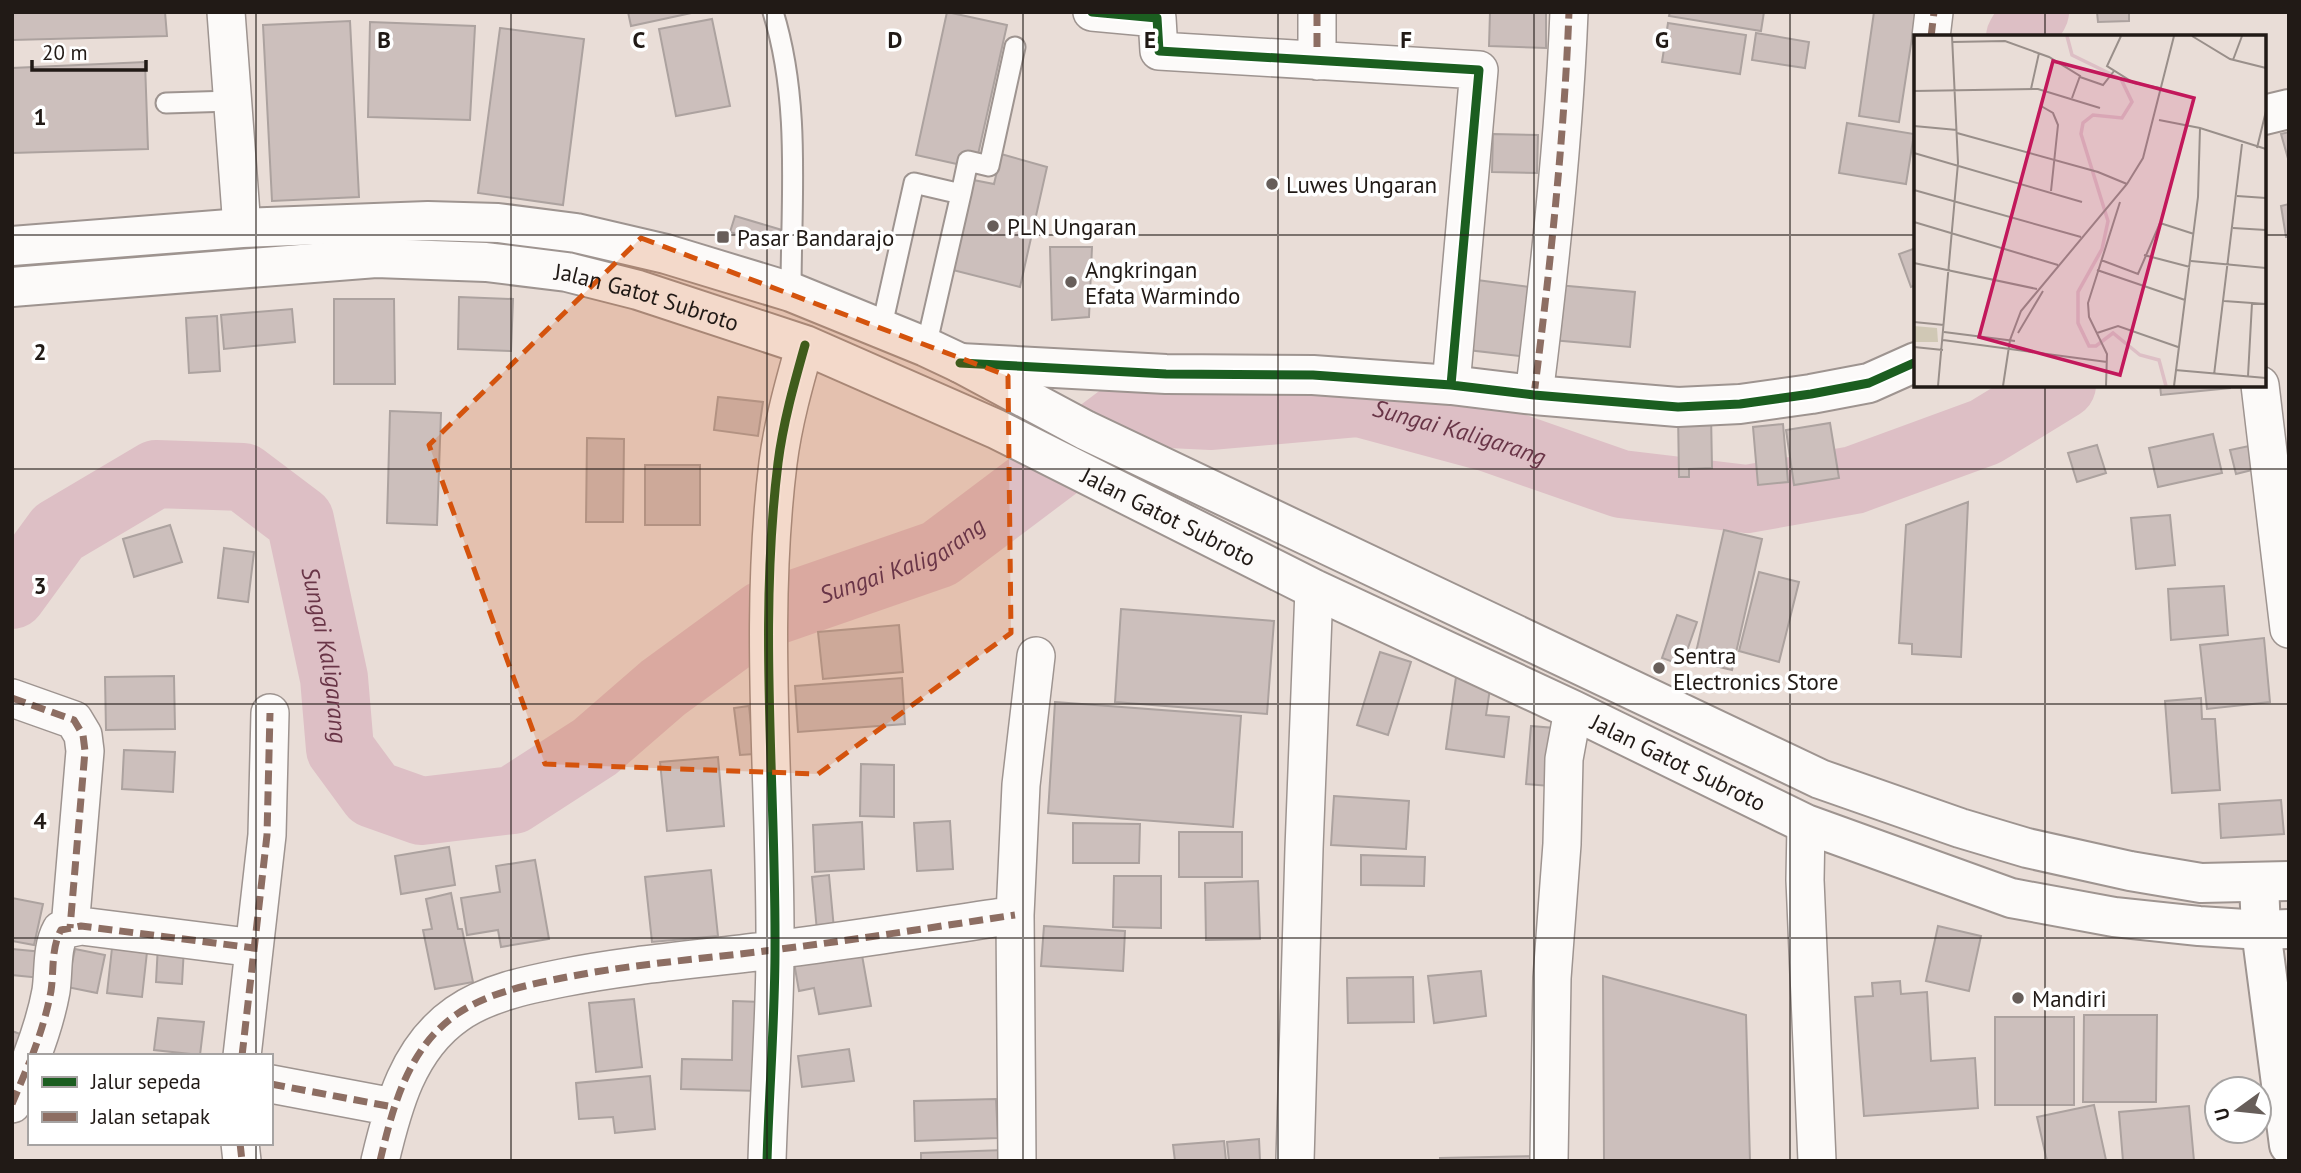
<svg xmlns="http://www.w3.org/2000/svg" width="2301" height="1173" font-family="'PT Sans',sans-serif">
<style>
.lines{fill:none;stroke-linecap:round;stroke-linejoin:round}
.river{stroke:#ddbfc5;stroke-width:68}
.building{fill:#ccbfbc;stroke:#aca29f;stroke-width:2}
.lane-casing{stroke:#9e9490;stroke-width:23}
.street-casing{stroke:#9e9490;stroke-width:40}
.secondary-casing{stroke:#9e9490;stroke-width:42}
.highway-casing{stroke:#9e9490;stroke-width:42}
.lane{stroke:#fcfaf9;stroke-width:19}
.street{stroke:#fcfaf9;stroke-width:37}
.secondary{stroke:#fcfaf9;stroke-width:38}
.highway{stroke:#fcfaf9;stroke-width:38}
.quiet{stroke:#8d6e63;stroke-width:7;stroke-dasharray:14 7;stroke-linecap:butt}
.cycleway-casing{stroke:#fff;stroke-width:13}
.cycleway{stroke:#1b5e20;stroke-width:9}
.marked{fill:#d4530d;fill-opacity:0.2;stroke:#d4530d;stroke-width:5;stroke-dasharray:14 9;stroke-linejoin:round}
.grid{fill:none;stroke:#211a16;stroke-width:2;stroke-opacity:0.55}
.poi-dot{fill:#675e5a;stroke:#fff;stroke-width:2.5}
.labels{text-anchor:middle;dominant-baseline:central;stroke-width:7;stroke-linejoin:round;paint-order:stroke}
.poi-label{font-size:23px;fill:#211a16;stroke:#fff;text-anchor:start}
.street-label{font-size:23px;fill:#211a16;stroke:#fff}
.water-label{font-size:24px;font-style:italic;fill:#693547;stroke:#fff}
.inset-river{fill:none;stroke:#ddbfc5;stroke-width:3.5}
.inset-road{fill:none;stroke:#998f8a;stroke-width:2}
.view{fill:#c2185b;fill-opacity:0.15;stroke:#c2185b;stroke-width:3.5}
.inset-edge{fill:none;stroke:#211a16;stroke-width:3.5}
.grid-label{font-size:23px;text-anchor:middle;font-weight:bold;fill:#211a16;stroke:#fff;stroke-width:7;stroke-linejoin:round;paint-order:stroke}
</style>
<rect width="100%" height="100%" fill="#e9ddd7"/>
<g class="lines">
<g class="river">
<path d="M2020,37L2035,12"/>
<path id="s1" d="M12,595L58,532L156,474L243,477L300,520L334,678L340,749L373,794L421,811L513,800L595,747L663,688L763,615L939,554L1128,412L1212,416L1359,403L1489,438L1621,484L1747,499L1854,480L1985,432L2062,385"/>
</g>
</g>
<path class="building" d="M12,12H165L167,36L12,40Z
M628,12H696L631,26Z
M947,12L1007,25L975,168L916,155Z
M1490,12H1546V48L1489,46Z
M1670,12H1764L1761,31L1669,16Z
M1874,12H1916L1899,122L1859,116Z
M2097,12H2129V21L2098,22Z
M712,19L730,106L676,116L659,29Z
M350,21L359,197L272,201L263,25Z
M370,22L475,26L470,120L368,117Z
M1668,23L1746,35L1740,74L1662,62Z
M500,28L584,39L563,205L478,193Z
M1756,33L1809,42L1805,68L1752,60Z
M145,62L148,149L12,153V68Z
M1847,123L1914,134L1906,184L1839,173Z
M2289,132V162L2281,134Z
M1493,134L1538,135L1537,173L1492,172Z
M1001,154L1047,167L1020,287L941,267L963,178L994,184Z
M2289,204V237H2286L2281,206Z
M735,216L782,230L777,247L730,232Z
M1050,247H1092L1089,317L1052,320Z
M1916,248V285L1911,287L1899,254Z
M1477,280L1537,288L1528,357L1468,350Z
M1557,285L1635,292L1630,347L1552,340Z
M459,297L513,299L511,351L458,349Z
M334,299H394L395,384H334Z
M292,309L295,342L224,349L221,315Z
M217,316L220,371L189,373L186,318Z
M2160,385H2230V388L2161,395Z
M718,397L763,402L758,436L714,430Z
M390,411L441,413L437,525L387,523Z
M1711,413L1712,468L1689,469V477H1679L1678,414Z
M1830,423L1839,478L1794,485L1786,430Z
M1783,424L1788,482L1758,485L1753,427Z
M2213,434L2222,473L2158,487L2149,448Z
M587,438L624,439L623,522H586Z
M2259,444L2264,467L2236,474L2230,450Z
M2097,445L2106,473L2077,482L2068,453Z
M645,465H700V525H645Z
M1968,502L1961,657L1912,654V644L1899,643L1906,525Z
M2170,515L2175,565L2136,569L2131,518Z
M170,525L182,562L134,577L123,539Z
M1724,530L1762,539L1732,670L1694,661Z
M224,548L254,552L248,602L218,598Z
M1759,572L1799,582L1779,662L1739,651Z
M2224,586L2228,635L2171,640L2168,589Z
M1121,609L1274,621L1267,714L1115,702Z
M1677,615L1697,622L1682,665L1662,658Z
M899,625L903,672L823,679L818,632Z
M2264,638L2270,702L2207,709L2200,645Z
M1380,652L1411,662L1388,735L1357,725Z
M174,676L175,729L106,730L105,677Z
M1456,677L1491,682L1486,715L1509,717L1504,757L1446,749Z
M902,678L905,724L798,732L795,686Z
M2201,698L2202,719H2215L2220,790L2172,793L2165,701Z
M1055,702L1241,716L1233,827L1048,813Z
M749,706L754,754L740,755L734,708Z
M1531,726L1555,728L1550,786L1526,784Z
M124,750L175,752L173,792L122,789Z
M718,757L724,826L667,831L660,762Z
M861,764L894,765V817L860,816Z
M1334,796L1409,801L1406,849L1331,845Z
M2281,800L2284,834L2221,838L2219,804Z
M950,821L953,869L917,871L914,823Z
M862,822L864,869L815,872L813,825Z
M1073,823L1140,824L1139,863H1073Z
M1179,832H1242V877H1179Z
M449,847L455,885L401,894L395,856Z
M1361,855L1425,857L1424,886L1361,885Z
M535,860L549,939L501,947L498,930L467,935L461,898L500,892L496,866Z
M711,870L718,936L652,942L645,877Z
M829,875L834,929L817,931L812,877Z
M1114,876H1161V928L1113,927Z
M1258,881L1260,939L1206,940L1205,883Z
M451,893L458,929H462L473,982L435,989L423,930L432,929L426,899Z
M12,898L43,904L34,945L12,941Z
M1044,926L1125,931L1123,971L1041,966Z
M1938,926L1981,936L1969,991L1926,981Z
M113,939L148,943L142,997L107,993Z
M860,944L871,1006L819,1014L814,988L799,991L793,957Z
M158,945L184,947L182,984L156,982Z
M12,949L43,952L41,978L12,975Z
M75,949L105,955L97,993L67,987Z
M1481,971L1486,1016L1434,1023L1428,976Z
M1603,976L1746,1015L1750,1161H1604Z
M1413,977L1414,1022L1348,1023L1347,978Z
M1900,981L1901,994L1927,992L1931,1061L1975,1058L1978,1108L1864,1116L1855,997L1873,996L1872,983Z
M634,999L642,1067L596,1072L589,1003Z
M733,1001L762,1002L760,1091L681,1089L682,1059L732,1060Z
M2084,1015H2157L2156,1102H2083Z
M1995,1017H2074V1105H1995Z
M158,1018L204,1022L200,1055L154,1050Z
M12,1031L31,1038L12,1058Z
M849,1049L854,1081L802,1087L798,1056Z
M650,1076L655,1129L615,1133L613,1117L579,1119L576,1083Z
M996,1099L998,1138L915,1141L914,1101Z
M2094,1105L2106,1160L2047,1161L2037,1117Z
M2189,1106L2194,1161H2123L2119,1112Z
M1259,1139L1260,1161H1229L1227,1142Z
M1224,1141L1226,1161H1175L1173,1145Z
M1004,1150L1005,1161H921V1153Z
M1538,1156V1161H1440V1158Z"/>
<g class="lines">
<g class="lane-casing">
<path id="lane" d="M773,12C801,102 791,199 791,292
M166,103L232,101
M961,194L968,161L989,166L1015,47
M881,330L914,183L961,194L926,347"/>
</g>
<g class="street-casing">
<path id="street" d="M226,12L242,228
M1092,12L1157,18L1159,51L1479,70L1451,385
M1317,12V61
M1931,37L1934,12
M2260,385L2289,629
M1534,395C1550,268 1564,140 1569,12
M12,698L74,720L83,735L85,751L70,928
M1806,824L1805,880L1817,1161
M32,1056C40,1035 47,1013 51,991C54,971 51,948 61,930L81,926L254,948
M242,1056L267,835L270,713
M271,1084L393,1107
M12,1104L30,1061
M240,1143L242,1161
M380,1161C393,1106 408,1048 457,1014C487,993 527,985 562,978C632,964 702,959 773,950C854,940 934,927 1015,915
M767,1161C769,1090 775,1020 775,949C776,787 758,625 778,463C783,423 794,384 805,345
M1017,1161L1015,915L1021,785L1036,656
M1295,1161L1304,849L1314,589
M1549,1161L1552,978L1562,844L1564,759L1573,710"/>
</g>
<g class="secondary-casing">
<path id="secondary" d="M2264,115L2289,109
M960,363L1166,374L1313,375L1451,385L1534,395L1678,407L1740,404L1811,394L1869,383L1916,362
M2259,883L2261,930L2289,1145"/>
</g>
<g class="highway-casing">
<g id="highway">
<path d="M12,246L242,228L428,221L498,223L576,233L666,254L791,292L926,347L960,363L1085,430L1820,779L1960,828L2027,848L2130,871L2201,883L2289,881"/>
<path id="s2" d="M12,287L376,258L486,262L567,272L638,290L805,345L996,429L1314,589L1573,710L1806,824L2011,898L2114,917L2199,926L2261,930L2289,929"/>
</g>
</g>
<use href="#lane" class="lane"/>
<use href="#street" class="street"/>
<use href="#secondary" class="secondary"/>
<use href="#highway" class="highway"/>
<path class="quiet" d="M1317,12V61
M1931,37L1934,12
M1534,395C1550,268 1564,140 1569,12
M12,698L74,720L83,735L85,751L70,928
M32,1056C40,1035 47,1013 51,991C54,971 51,948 61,930L81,926L254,948
M242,1056L267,835L270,713
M271,1084L393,1107
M12,1104L30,1061
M240,1143L242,1161
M380,1161C393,1106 408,1048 457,1014C487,993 527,985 562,978C632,964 702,959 773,950C854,940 934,927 1015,915"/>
<g class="cycleway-casing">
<path id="cycleway" d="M1092,12L1157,18L1159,51L1479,70L1451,385
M960,363L1166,374L1313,375L1451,385L1534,395L1678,407L1740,404L1811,394L1869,383L1916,362
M767,1161C769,1090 775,1020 775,949C776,787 758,625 778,463C783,423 794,384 805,345"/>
</g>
<use href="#cycleway" class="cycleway"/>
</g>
<path class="marked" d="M641,238L1008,376L1011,633L818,774L545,764L429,445Z"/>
<path class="grid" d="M256,12V1056M511,12V1161M767,12V1161M1023,12V1161M1278,12V1161M1534,12V1161M1790,12V1161M2045,12V37M12,235H1916M2264,235H2289M2045,385V1161M12,469H2289M12,704H2289M12,938H2289M256,1143V1161"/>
<g class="poi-dot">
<circle cx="1272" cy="184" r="7"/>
<circle cx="993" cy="226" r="7"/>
<rect x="716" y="230" width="14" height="14" rx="3.5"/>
<circle cx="1071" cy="282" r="7"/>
<circle cx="1659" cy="668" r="7"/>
<circle cx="2018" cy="998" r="7"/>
</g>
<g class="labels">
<g class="poi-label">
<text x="1286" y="184">Luwes Ungaran</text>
<text x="1007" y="226">PLN Ungaran</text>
<text x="737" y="237">Pasar Bandarajo</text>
<text x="1085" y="269">Angkringan<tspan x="1085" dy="26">Efata Warmindo</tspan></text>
<text x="1673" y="655">Sentra<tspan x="1673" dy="26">Electronics Store</tspan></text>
<text x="2032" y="998">Mandiri</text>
</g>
<g class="street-label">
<text stroke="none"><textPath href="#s2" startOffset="640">Jalan Gatot Subroto</textPath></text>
<text stroke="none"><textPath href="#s2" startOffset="1208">Jalan Gatot Subroto</textPath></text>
<text stroke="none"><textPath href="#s2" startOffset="1774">Jalan Gatot Subroto</textPath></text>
</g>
<g class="water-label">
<text stroke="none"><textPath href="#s1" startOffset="1853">Sungai Kaligarang</textPath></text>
<text stroke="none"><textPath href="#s1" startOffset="1244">Sungai Kaligarang</textPath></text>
<text stroke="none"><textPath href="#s1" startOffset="488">Sungai Kaligarang</textPath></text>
</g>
</g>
<g transform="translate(1914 35)">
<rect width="352" height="352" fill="#e9ddd7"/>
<path d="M0,291L23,293L24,307H0Z" fill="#d0c8b5"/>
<path class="inset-river" d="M153,1L158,20L207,44L218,67L208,83L179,80L169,88L167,99L194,186L188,214L164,257V288L175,311H182L199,298L226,320L245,325L252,351"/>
<path class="inset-road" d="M207,1L193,31L220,48L246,53M278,1L316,24L352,33M38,7L91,6L135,22L166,41L158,63M319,25L328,1M166,42L189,50L200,36M117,54L125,18M0,56L124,54L186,73M127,71L139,78L144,90L137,156M245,85L286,93L352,114M0,91L43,95M43,98L184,137L213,149M343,113L352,76M0,118L168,167M0,155L167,202M323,161L352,163M0,187L144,230M319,193L352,195M230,220L276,232M187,225L224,239L246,188L280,199M277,226L352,233M0,228L123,254M183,235L271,265M310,266L352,269M0,287L30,290M30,297L101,306M104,298L129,256M183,298L204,291L264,312M29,305L193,327M0,312L29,315M261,335L352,343M300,340L328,109M334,341L338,268M24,351L44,128L38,1M89,351L96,305L107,276L213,149L229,123L260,1M192,351L193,319L175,282L174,268L206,167M260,351L284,162L286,93"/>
<path class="view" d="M139,26L280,63L206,340L65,302Z"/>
<rect width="352" height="352" class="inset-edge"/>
</g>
<g class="grid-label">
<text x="384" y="48">B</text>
<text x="639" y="48">C</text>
<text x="895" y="48">D</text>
<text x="1150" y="48">E</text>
<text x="1406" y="48">F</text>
<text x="1662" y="48">G</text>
<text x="40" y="125">1</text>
<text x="40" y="360">2</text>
<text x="40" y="594">3</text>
<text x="40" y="829">4</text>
</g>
<rect width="2301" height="1173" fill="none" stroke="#211a16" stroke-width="28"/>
<rect x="28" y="1054" width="245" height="91" fill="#ffffff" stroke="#a6a3a2" stroke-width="2"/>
<rect x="42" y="1077" width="35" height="10" fill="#1b5e20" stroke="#a6a3a2" stroke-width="2"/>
<text x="91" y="1089" font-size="21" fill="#211a16">Jalur sepeda</text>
<rect x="42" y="1112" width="35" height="10" fill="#8d6e63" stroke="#a6a3a2" stroke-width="2"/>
<text x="91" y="1124" font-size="21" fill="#211a16">Jalan setapak</text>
<g transform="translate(2238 1110) rotate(255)"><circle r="33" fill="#ffffff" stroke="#a6a3a2" stroke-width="2"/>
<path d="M0-5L12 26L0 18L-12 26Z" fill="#675e5a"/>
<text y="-10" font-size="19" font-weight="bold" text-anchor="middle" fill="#211a16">U</text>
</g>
<path d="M32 60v10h114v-10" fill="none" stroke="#211a16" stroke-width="3.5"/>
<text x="42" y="60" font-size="21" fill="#211a16" stroke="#ffffff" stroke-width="5" paint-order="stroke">20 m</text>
</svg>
